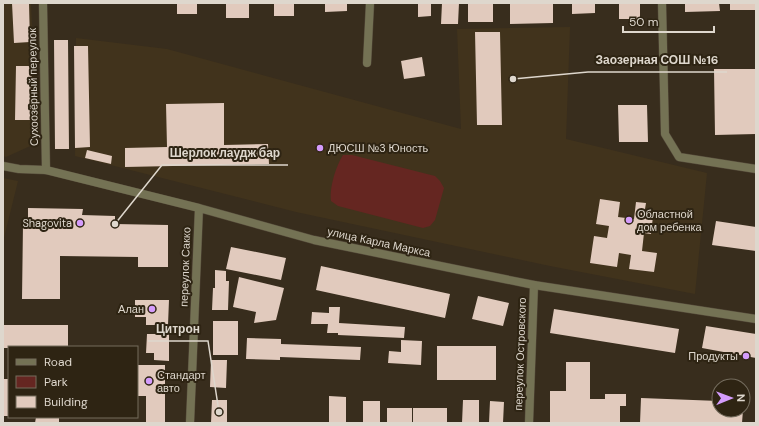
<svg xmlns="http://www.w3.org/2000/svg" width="759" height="426" font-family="'DM Sans',sans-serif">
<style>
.built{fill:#41331c}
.green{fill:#652621}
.building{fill:#e1cabd}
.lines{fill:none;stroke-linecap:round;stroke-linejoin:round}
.minor-casing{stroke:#534839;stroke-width:9}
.tertiary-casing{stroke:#534839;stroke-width:9}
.minor{stroke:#747254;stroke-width:8}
.tertiary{stroke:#747254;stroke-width:8}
.poi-dot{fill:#d49cfc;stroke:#2e2413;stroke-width:1.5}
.labels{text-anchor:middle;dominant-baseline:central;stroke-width:4;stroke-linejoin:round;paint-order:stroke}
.street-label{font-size:11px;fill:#ded7cd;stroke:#2e2413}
.poi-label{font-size:11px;fill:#ded7cd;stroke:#2e2413;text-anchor:start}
.leader{fill:none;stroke:#ded7cd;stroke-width:1.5}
.callout-dot{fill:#ded7cd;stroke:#2e2413;stroke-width:1.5}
.callout-label{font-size:12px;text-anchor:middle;font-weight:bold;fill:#ded7cd;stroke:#2e2413;stroke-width:4;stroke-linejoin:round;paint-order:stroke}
</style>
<rect width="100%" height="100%" fill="#382d1d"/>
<path class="built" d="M3,3H31L37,143L6,157L3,156Z
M570,27L566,139L707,173L695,294L550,266L296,212L75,156L76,38L167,49L461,129L457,29Z
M3,178L18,181L3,242Z"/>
<path class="green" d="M343,155H352L435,176L440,181L444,188L435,220L430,226L423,228L338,206L331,201C329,188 336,166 343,155Z"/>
<path class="building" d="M12,3H29L30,42L14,43Z
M177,3H197V14H177Z
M226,3H249V18H226Z
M274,3H294V16H274Z
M325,3H347V11L325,12Z
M418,3H431V16L418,17Z
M442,3H459L458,24H441Z
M468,3H493V22H468Z
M510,3H553V23L510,24Z
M572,3H595V13L572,14Z
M619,3H640V19H619Z
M685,3H719L720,11L685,12Z
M730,3H756V10H730Z
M475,32H500L502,125H477Z
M54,40H68L69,149H55Z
M74,46H88L90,147L75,148Z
M422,57L425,76L404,79L401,61Z
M16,66H32L31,120H15Z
M714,69H756V134L715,135Z
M224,103V145L268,144L269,164L125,167V148L167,147L166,104Z
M618,105H647L648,142H619Z
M87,150L112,156L111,164L85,158Z
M600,199L620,202L618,217L634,219L636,202L646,203L644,215L653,216L651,234L644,233L642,251L657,253L654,272L629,269L631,255L619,253L617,267L590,263L594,236L607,238L609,226L596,224Z
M28,208L83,209L82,215L115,216V224L168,225V267H138V257L60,256V299H22L23,224H28Z
M716,221L756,227V251L712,245Z
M231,247L286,258L281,280L226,269Z
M321,266L450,294L445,318L316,290Z
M215,270L226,271V281H229L228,310H212L213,288H215Z
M239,277L284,288L276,320L254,323L256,312L233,307Z
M478,296L509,303L503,326L472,319Z
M135,300H169L168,325H146V317H135Z
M329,307H340L339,323L405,327L404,338L338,335V333H327L328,324H311L312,312L329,313Z
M554,309L679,329L675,353L550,333Z
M213,321H238V355H213Z
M3,325H68V347H9V348H3Z
M706,326L756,334V358L702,348Z
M147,334H169V361L154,360V353H146Z
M247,338L281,339V344L361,347L360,360L280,357V360L246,359Z
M401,340L422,341L421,365L388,363L389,351L401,352Z
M437,346H496V380H437Z
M211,360H227L226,388L210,387Z
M566,362H590V399H605V394H626V406H620V423H550V391H566Z
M138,365H165V423H146V396H138Z
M3,379H9V416H3Z
M329,396L346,397V423H329Z
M641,398L719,401V410H743L742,423H640Z
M212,400H227V423H211Z
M463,400H479V423H462Z
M363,401H380V423H363Z
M490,401L504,402L503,423H489Z
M387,408H412V423H387Z
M413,408H447V423H413Z
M36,417H59V423H35Z"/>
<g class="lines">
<g class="minor-casing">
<path id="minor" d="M43,3L46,170
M662,3L665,134L679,157L756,169
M367,63L370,3
M529,423L534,285"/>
</g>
<g class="tertiary-casing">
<path id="tertiary" d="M3,166L19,169L46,170L199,208L314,240L465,271L534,285L756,319
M190,423L199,208"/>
</g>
<use href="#minor" class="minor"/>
<use href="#tertiary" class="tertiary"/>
</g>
<g class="poi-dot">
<circle cx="320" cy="148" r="4"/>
<circle cx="629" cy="220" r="4"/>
<circle cx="80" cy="223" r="4"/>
<circle cx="152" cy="309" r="4"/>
<circle cx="746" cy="356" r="4"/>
<circle cx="149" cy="381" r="4"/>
</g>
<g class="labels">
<g class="street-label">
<text transform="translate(33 87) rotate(-91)">Сухоозёрный переулок</text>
<text transform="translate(379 242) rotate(12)">улица Карла Маркса</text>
<text transform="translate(185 267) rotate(-88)">переулок Сакко</text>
<text transform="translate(520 354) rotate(-88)">переулок Островского</text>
</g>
<g class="poi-label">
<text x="328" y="148">ДЮСШ №3 Юность</text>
<text x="637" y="214">Областной<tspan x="637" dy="13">дом ребенка</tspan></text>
<text x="72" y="223" text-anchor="end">Shagovita</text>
<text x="144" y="309" text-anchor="end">Алан</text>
<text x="738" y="356" text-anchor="end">Продукты</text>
<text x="157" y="375">Стандарт<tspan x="157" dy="13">авто</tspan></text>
</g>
</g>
<path class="leader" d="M513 79L588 72H727M115 224L162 165H288M219 412L208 341H148"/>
<g class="callout-dot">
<circle cx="513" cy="79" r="4"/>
<circle cx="115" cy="224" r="4"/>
<circle cx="219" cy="412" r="4"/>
</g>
<g class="callout-label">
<text x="657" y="64">Заозерная СОШ №16</text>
<text x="225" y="157">Шерлок лаудж бар</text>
<text x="178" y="333">Цитрон</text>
</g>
<rect width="759" height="426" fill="none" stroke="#ded7cd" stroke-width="8"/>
<rect x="8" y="346" width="130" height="72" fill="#2e2413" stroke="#746c5d"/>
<rect x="16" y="359" width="20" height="6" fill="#747254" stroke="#746c5d"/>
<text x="44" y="366" font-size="12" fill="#ded7cd">Road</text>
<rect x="16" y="376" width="20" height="12" fill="#652621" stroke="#746c5d"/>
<text x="44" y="386" font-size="12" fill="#ded7cd">Park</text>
<rect x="16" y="396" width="20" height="12" fill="#e1cabd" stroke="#746c5d"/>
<text x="44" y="406" font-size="12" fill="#ded7cd">Building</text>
<g transform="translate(731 398) rotate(89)"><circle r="19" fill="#2e2413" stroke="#746c5d"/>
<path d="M0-3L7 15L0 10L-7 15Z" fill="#d49cfc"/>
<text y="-6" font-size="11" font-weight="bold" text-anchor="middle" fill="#ded7cd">N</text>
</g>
<path d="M623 26v6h91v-6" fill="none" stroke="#ded7cd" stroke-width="2"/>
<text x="629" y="26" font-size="12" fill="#ded7cd" stroke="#2e2413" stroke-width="3" paint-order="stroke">50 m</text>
</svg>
